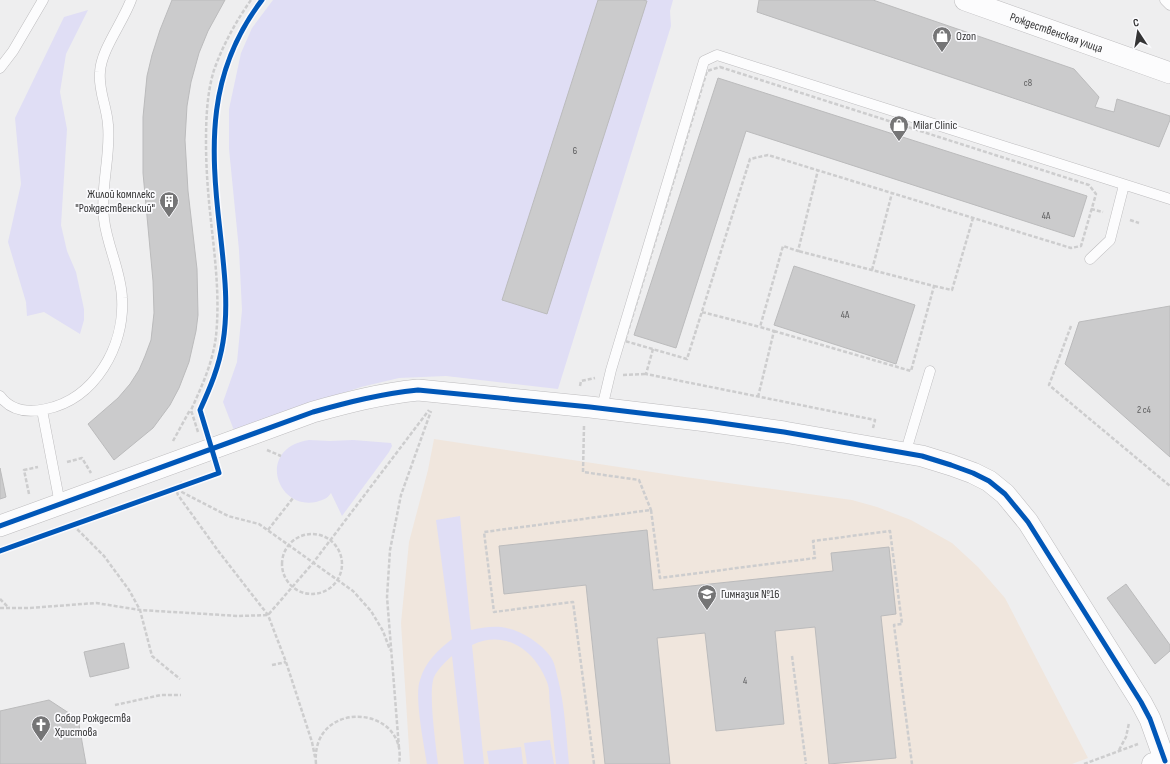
<svg xmlns="http://www.w3.org/2000/svg" width="1170" height="764" font-family="'Sofia Sans Condensed',sans-serif">
<style>
.education{fill:#f0e6dd}
.green{fill:#e0def5}
.building{fill:#cbcbcc;stroke:#bbbbbc}
.lines{fill:none;stroke-linecap:round;stroke-linejoin:round}
.lane-casing{stroke:#bdbcbe;stroke-width:11}
.street-casing{stroke:#bdbcbe;stroke-width:22}
.secondary-casing{stroke:#bdbcbe;stroke-width:23}
.path{stroke:#cdcdce;stroke-width:2.5;stroke-dasharray:4 2;stroke-linecap:butt}
.lane{stroke:#fcfcfd;stroke-width:10}
.street{stroke:#fcfcfd;stroke-width:21}
.secondary{stroke:#fcfcfd;stroke-width:22}
.cycleway-casing{stroke:#fafafd;stroke-width:8}
.cycleway{stroke:#0057b8;stroke-width:5}
.labels{text-anchor:middle;dominant-baseline:central;stroke-width:3.5;stroke-linejoin:round;paint-order:stroke}
.number-label{font-size:10px;fill:#5a5a5b}
.street-label{font-size:12px;fill:#343435;stroke:#fafafd}
.poi-label{font-size:12px;fill:#343435;stroke:#fafafd;text-anchor:start}
</style>
<rect width="100%" height="100%" fill="#eeeeef"/>
<path class="education" d="M434,439L685,477L852,500L877,507L911,520L952,543L978,567L1005,598L1088,758L1072,764H410L401,623L409,542L428,470Z"/>
<path class="green" d="M273,0H673L670,11L671,26L558,389L446,376L399,378L361,387L316,402L235,433L223,402L237,362L242,310L239,250L229,149V109L241,53L252,28Z
M88,10L66,54L60,92L67,129L61,225L67,251L76,272L84,309V320L80,334L44,312L27,316L26,302L8,242L21,184L15,118L64,17Z
M309,440L330,441L353,440L391,443L392,446L389,452L342,516L331,493C327,499 323,500 316,502C276,510 256,448 309,440Z
M460,516L471,630C480,628 491,626 501,627C518,629 540,642 550,656C555,662 556,672 558,679C565,707 566,735 569,764H556C554,745 552,725 550,706C549,698 550,689 547,682C535,650 505,629 472,645L484,764H464L452,656C445,662 438,669 434,677C428,693 436,745 438,764H427C424,745 414,696 420,680C425,662 438,650 452,639L436,520Z
M550,740L554,764H527L524,743Z
M521,747L523,764H489L487,751Z"/>
<path class="building" d="M172,0H225L208,31L199,53L191,82L187,106L185,140L188,191L197,269L198,315L196,331L189,362L179,388L170,405L153,428L114,460L88,424L118,398L130,384L139,370L145,356L151,340L154,313L153,281L143,173V117L147,76L152,55L160,30Z
M598,0H643L647,1L547,314L502,300Z
M759,0H873L1074,69L1099,97L1095,107L1114,112L1117,99L1170,116V120L1159,147L757,12Z
M718,78L1087,196L1074,237L746,131L676,348L634,335Z
M794,266L915,305L896,364L774,325Z
M1170,306V457L1065,364L1079,322Z
M0,468L6,497L0,499Z
M647,530L653,590L833,571L831,553L889,547L896,614L881,616L896,758L829,764L815,627L775,631L784,724L716,731L705,633L657,638L670,764H605L586,585L504,594L499,546Z
M1126,584L1170,645V651L1155,664L1107,598Z
M124,643L129,668L90,677L84,652Z
M49,700L78,719L86,764H0V711Z"/>
<g class="lines">
<g class="lane-casing">
<path id="lane" d="M1165,0L1170,5
M0,68L13,51L43,0
M1090,259L1110,240L1124,185
M0,396C11,411 28,413 46,409C95,399 125,346 122,298C121,271 107,246 104,219C100,187 111,156 108,125C107,107 98,90 100,72C101,50 123,22 131,0
M602,408L611,370L704,61L717,55L1170,199
M42,410L60,504
M905,454L930,371"/>
</g>
<g class="street-casing">
<g id="street">
<path id="s1" d="M965,0L1170,73"/>
<path d="M0,526L313,412C349,402 380,394 418,390L590,407L707,421L784,432L922,456L951,465L973,473L989,481L1005,494L1028,522L1141,702L1150,719L1165,761"/>
</g>
</g>
<g class="secondary-casing">
<path id="secondary" d="M1153,764L1170,759"/>
</g>
<path class="path" d="M720,67L1089,185L1096,194L1081,246L1071,248L768,155L750,159L687,359L625,341L707,71Z
M1091,209L1103,212
M1130,220L1139,223
M872,270L892,193
M934,286L952,290L973,218
M702,312L760,327
M1071,326L1049,385L1170,486
M774,331L911,371L934,286L798,251
M653,349L646,374L875,420L873,428
M623,375L646,374
M580,386L581,381L595,378
M758,397L774,331L760,327L783,246L798,251L818,170
M584,426L583,472L639,480L651,510
M198,432L191,410C202,386 213,362 216,336C220,297 215,259 211,221C208,194 206,168 206,142C206,118 207,93 214,70C223,45 236,21 251,0
M173,441L190,410
M267,450L281,456
M67,462L82,458L91,473
M182,482L176,489L178,495L219,552L268,615L286,662L312,742L315,757
M176,489L228,516L259,524L353,591L371,611L383,631L390,650
M29,494L24,470L38,467
M73,525L104,556L129,590L140,610L152,656L180,679
M268,530L293,498
M282 564a30 30 0 1 1 60 0a30 30 0 1 1-60 0Z
M0,599L9,608
M0,608H29L96,603L140,610L239,616L268,615L313,563L429,410
M792,656L806,764
M272,665L286,662
M115,705L161,695H181
M399,748L387,597L390,550L401,495L431,411
M1119,750L1126,737L1129,723
M316,764C310,698 409,704 399,764
M594,764L573,602L494,612L484,532L651,510L660,578L815,558L813,541L890,531L902,624L894,625L912,764
M1084,764L1138,744"/>
<use href="#lane" class="lane"/>
<use href="#street" class="street"/>
<use href="#secondary" class="secondary"/>
<g class="cycleway-casing">
<path id="cycleway" d="M0,526L313,412C349,402 380,394 418,390L590,407L707,421L784,432L922,456L951,465L973,473L989,481L1005,494L1028,522L1141,702L1150,719L1165,761
M0,551L219,473L200,410C210,388 219,367 223,342C229,305 224,268 220,231C210,145 207,72 262,0"/>
</g>
<use href="#cycleway" class="cycleway"/>
</g>
<defs>
<g id="shop-pin" transform="scale(1)"><path d="M0 17L-7.5 6A9.5 9.5 0 1 1 7.5 6Z" fill="#757576" stroke="#fafafd"/><path d="M-5-2.5h2.3a2.7 3.5 0 0 1 5.4 0H5L5.5 6h-11ZM-1.5-2.5h3a1.5 2.3 0 0 0-3 0Z" fill="#fff"/></g>
<g id="building-pin" transform="scale(1)"><path d="M0 17L-7.5 6A9.5 9.5 0 1 1 7.5 6Z" fill="#757576" stroke="#fafafd"/><path d="M-4-6H4V6H1V3H-1V6H-4ZM-2.5-4.3h1.7v1.8h-1.7ZM.8-4.3h1.7v1.8H.8ZM-2.5-1h1.7V.8h-1.7ZM.8-1h1.7V.8H.8Z" fill="#fff"/></g>
<g id="school-pin" transform="scale(1)"><path d="M0 17L-7.5 6A9.5 9.5 0 1 1 7.5 6Z" fill="#757576" stroke="#fafafd"/><path d="M0-5L7-2L0 1L-7-2ZM-4 1L0 2.5L4 1V4Q0 6-4 4Z" fill="#fff"/></g>
<g id="church-pin" transform="scale(1)"><path d="M0 17L-7.5 6A9.5 9.5 0 1 1 7.5 6Z" fill="#757576" stroke="#fafafd"/><path d="M-1.2-6h2.4v3.5h3.3v2.4h-3.3V6h-2.4V-.1h-3.3v-2.4h3.3Z" fill="#fff"/></g>
</defs>
<g fill-rule="evenodd">
<use href="#shop-pin" x="942" y="36"/>
<use href="#shop-pin" x="899" y="125"/>
<use href="#building-pin" x="169" y="201"/>
<use href="#school-pin" x="707" y="594"/>
<use href="#church-pin" x="41" y="725"/>
</g>
<g class="labels">
<g class="number-label">
<text x="1028" y="83">с8</text>
<text x="575" y="151">6</text>
<text x="1046" y="216">4А</text>
<text x="845" y="315">4А</text>
<text x="1144" y="410">2 с4</text>
<text x="745" y="681">4</text>
</g>
<g class="street-label">
<text stroke="none"><textPath href="#s1" startOffset="97">Рождественская улица</textPath></text>
</g>
<g class="poi-label">
<text x="956" y="36">Ozon</text>
<text x="913" y="125">Milar Clinic</text>
<text x="155" y="194" text-anchor="end">Жилой комплекс<tspan x="155" dy="14">"Рождественский"</tspan></text>
<text x="721" y="594">Гимназия №16</text>
<text x="55" y="718">Собор Рождества<tspan x="55" dy="14">Христова</tspan></text>
</g>
</g>
<g transform="translate(1138 32) rotate(348)" stroke="#fafafd" stroke-width="3" paint-order="stroke">
<path d="M0-3L7 15L0 10L-7 15Z" fill="#343435"/>
<text y="-6" font-size="11" font-weight="bold" text-anchor="middle" fill="#343435">С</text>
</g>
</svg>
